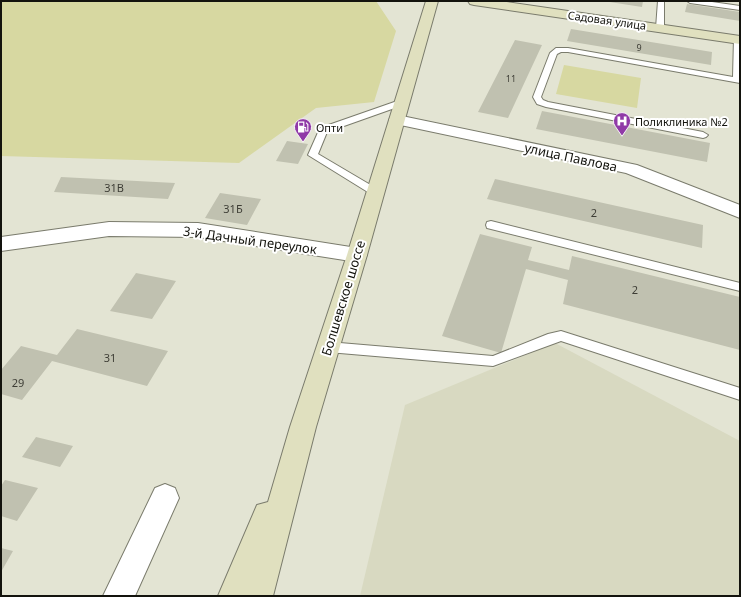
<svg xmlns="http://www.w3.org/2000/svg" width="741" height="597" font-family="'Noto Sans',sans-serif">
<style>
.built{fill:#d8d9c1}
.green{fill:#d7d8a1}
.building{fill:#c0c1b0}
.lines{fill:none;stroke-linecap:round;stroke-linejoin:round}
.lane-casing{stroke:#7a7b6c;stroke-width:2}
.street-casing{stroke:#7a7b6c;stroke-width:2}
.secondary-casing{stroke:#7a7b6c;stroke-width:2}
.lane{fill:#fff;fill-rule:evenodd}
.street{fill:#fff;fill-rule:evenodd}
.secondary{fill:#e0e0bf;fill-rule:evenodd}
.labels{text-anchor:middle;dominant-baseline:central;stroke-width:4;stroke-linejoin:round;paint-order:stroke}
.far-number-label{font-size:9px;fill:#3e3e36}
.far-street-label{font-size:11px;fill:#13130d;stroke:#fff}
.far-poi-label{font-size:11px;fill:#13130d;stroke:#fff;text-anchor:start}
.number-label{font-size:11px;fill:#3e3e36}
.street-label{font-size:13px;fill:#13130d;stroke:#fff}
</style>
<rect width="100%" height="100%" fill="#e3e4d3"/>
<path class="built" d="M555,343L740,441V596H360L405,405Z"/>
<path class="green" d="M1,1H376L396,31L374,102L316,108L239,163L1,156Z
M564,65L641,78L637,108L556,94Z"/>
<path class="building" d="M603,1H643L642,7Z
M687,4L740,12V21L685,12Z
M571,29L712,52L711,65L567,41Z
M515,40L542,45L508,118L478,112Z
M542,111L710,143L707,162L536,129Z
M287,141L308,144L298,164L276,161Z
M61,177L175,183L168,199L54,192Z
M495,179L703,225L702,248L487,199Z
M220,193L261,199L247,225L205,218Z
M480,234L532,247L528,260L569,270L572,256L740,297V350L563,304L568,280L526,269L501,353L442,336Z
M136,273L176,281L152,319L110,311Z
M77,329L168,351L147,386L52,361L22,400L1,394V370L21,346L57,355Z
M36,437L73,446L60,467L22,457Z
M5,480L38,488L17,521L1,516V486Z
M1,548L13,551L1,572Z"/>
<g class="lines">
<g class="lane-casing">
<path id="lane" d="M658,1H664V28L660,30L656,28Z
M687,1H705L740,6V10L690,3Z
M734,38L740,39V83L568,52H561L557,54L541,97L543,100L548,102L703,132L708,135L706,137L703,138L546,107L537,104L533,97L550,53L556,48H568L733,77Z
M403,99L407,102L406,104L327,132L318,154L379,190L380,192L379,194H371L308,155L320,128Z
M491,221L740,283V291L487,228L486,225L487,222Z
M561,331L740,388V400L561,341L493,366L328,352L323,351L322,347L323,343L328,342L493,356L548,334Z"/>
</g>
<g class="street-casing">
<path id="street" d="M397,115L637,165L740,205V218L626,173L391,123L389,120L391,117Z
M109,222L198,223L357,248L364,250L367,255L364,260L357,262L198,237L109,236L1,251V237Z
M165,484L175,488L179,498L135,596H103L155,488Z"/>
</g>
<g class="secondary-casing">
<path id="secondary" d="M426,1H438L367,255L316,427L273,596H218L257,505L268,502L290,427L347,255Z
M468,1H500L740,36V44L474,5L470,4Z"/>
</g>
<use href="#lane" class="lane"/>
<use href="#street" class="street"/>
<use href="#secondary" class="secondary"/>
</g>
<defs>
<g id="hospital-pin" transform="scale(0.9)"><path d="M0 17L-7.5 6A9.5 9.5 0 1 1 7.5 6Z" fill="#903aa7" stroke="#fff"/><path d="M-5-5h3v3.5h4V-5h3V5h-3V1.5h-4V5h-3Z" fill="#fff"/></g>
<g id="fuel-pin" transform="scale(0.9)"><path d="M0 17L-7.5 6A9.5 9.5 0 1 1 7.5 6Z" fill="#903aa7" stroke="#fff"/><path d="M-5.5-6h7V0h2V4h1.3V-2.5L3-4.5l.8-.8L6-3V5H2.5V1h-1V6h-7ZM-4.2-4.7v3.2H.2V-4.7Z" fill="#fff"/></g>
</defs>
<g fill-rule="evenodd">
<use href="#hospital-pin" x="622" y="121"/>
<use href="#fuel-pin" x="303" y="127"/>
</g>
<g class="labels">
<g class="far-number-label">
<text x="639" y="47">9</text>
<text x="511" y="78">11</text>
</g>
<g class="far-street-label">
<text transform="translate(607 20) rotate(8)">Садовая улица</text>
</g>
<g class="far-poi-label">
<text x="635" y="121">Поликлиника №2</text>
<text x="316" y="127">Опти</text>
</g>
<g class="number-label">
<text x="114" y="187">31В</text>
<text x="233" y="208">31Б</text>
<text x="594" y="212">2</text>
<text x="635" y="289">2</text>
<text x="110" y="357">31</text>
<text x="18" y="382">29</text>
</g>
<g class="street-label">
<text transform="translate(571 157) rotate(12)">улица Павлова</text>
<text transform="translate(250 240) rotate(8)">3-й Дачный переулок</text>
<text transform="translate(343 298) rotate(-73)">Болшевское шоссе</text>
</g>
</g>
<rect width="741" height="597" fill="none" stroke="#13130d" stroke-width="4"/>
</svg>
